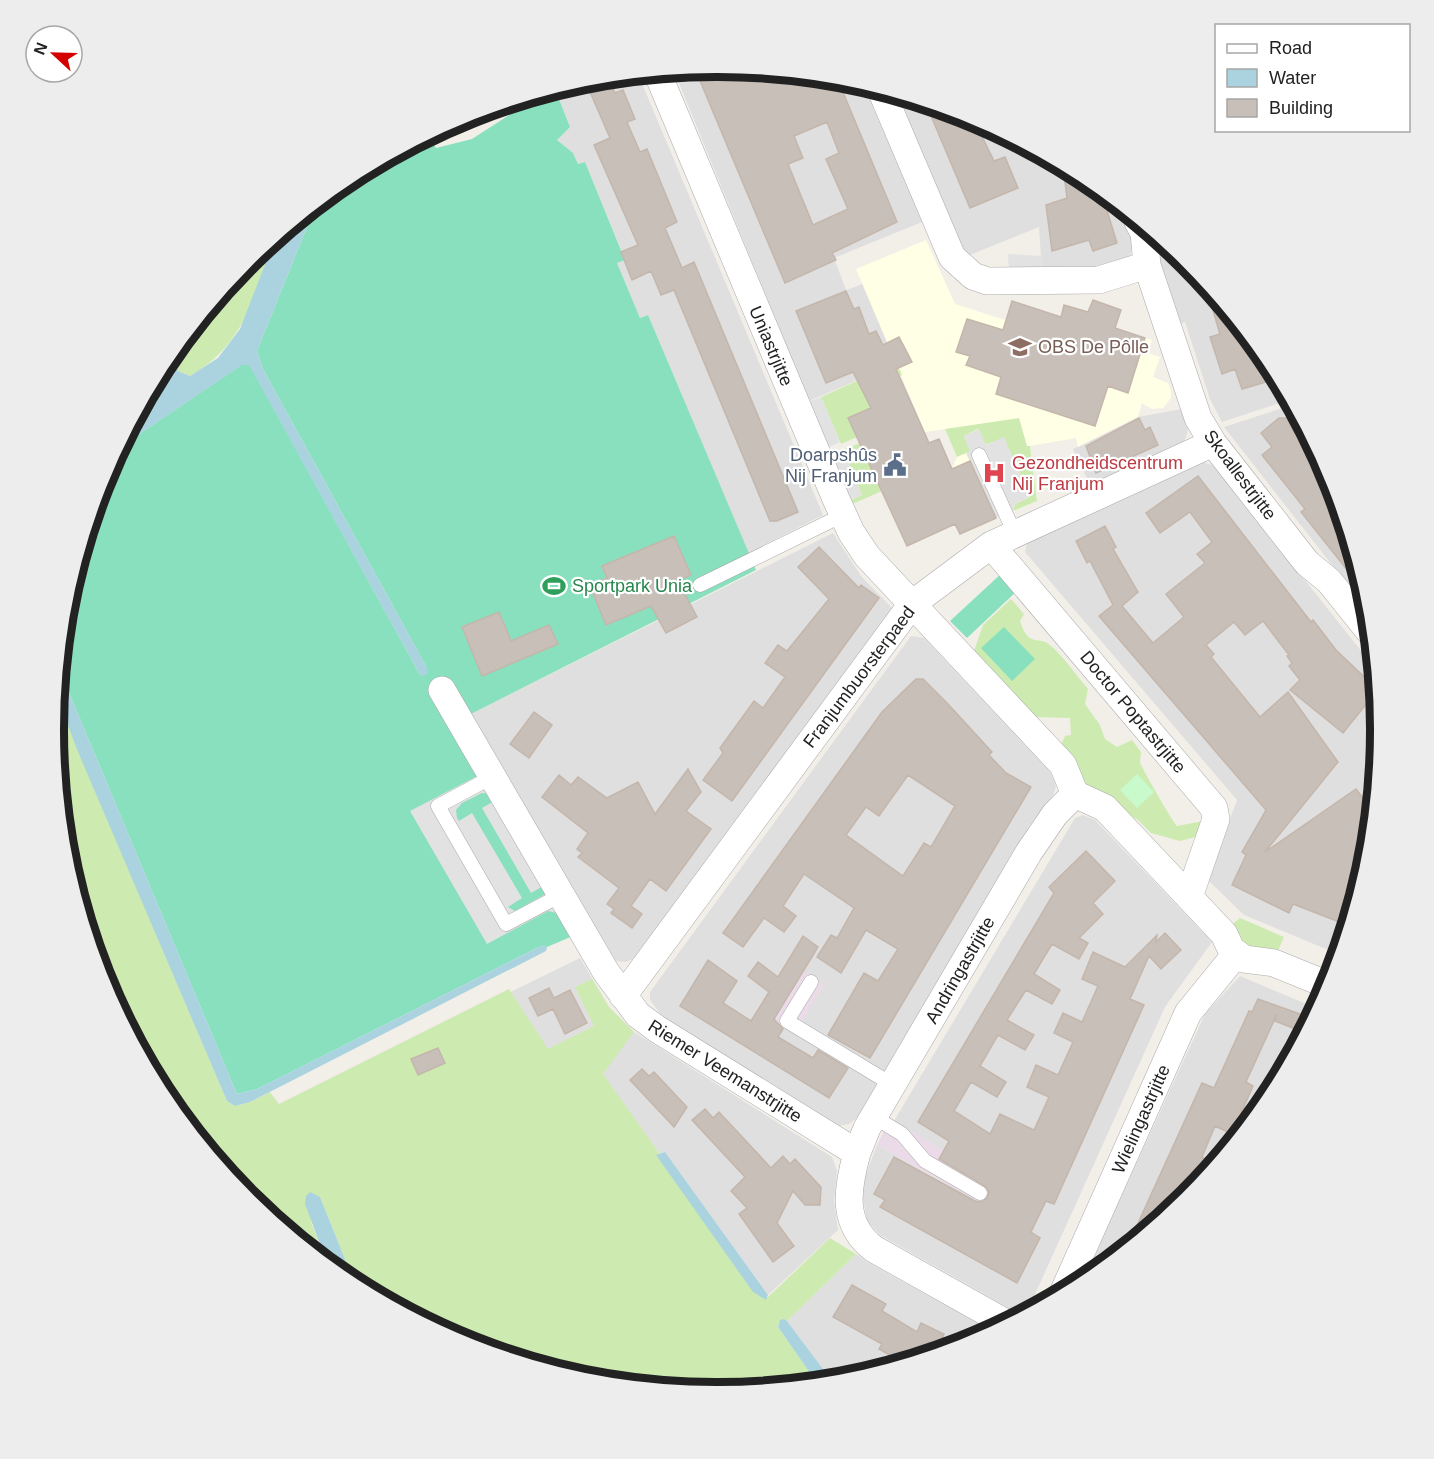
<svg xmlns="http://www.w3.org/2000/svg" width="1434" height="1459" font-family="Helvetica,sans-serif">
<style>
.residential{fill:#e0dfdf}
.industrial{fill:#ebdbe8}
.education{fill:#ffffe5}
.grass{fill:#cdebb0}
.park{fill:#c8facc}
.pitch{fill:#88e0be}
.parking{fill:#e2e2e2}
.water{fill:#aad3df}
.building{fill:#c7bfb8;stroke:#c4b6ab;stroke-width:1.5;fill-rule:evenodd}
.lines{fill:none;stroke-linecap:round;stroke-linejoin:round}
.lane-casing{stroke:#a9a9a9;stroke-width:15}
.street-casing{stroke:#a9a9a9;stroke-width:28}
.lane{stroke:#fff;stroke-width:14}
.street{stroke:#fff;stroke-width:27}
.labels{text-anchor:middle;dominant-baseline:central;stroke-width:4.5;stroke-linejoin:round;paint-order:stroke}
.street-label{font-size:18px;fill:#222;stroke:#fff}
.education-label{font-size:18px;fill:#785e54;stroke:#fff;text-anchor:start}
.service-label{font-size:18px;fill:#4e5e75;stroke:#fff;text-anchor:end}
.health-label{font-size:18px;fill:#be3a42;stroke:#fff;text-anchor:start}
.leisure-label{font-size:18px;fill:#27864d;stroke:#fff;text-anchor:start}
.rim{fill:none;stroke:#222;stroke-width:8}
</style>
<rect width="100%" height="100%" fill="#f2efe9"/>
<path class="residential" d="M717,67L847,79L863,84L922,222L834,258L846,290L863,284L897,363L809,401L674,71Z
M638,74L823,515L748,553L648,315L640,318L617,263L625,259L585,162L578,164L573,153L557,140L570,127L555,89L588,79Z
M898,95L971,117L1086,178L1122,209L1129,221L1135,236L1129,260L1125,264L1042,272L1039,227L970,255L963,248Z
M1163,242L1186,261L1268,361L1289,400L1222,422L1210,399L1185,322L1180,324L1157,255L1158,248Z
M1292,405L1330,476L1368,611L1224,427Z
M1182,409L1188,430L1184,442L1091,487L1073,449L1138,417Z
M1203,462L1214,466L1374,667L1380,729L1367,859L1338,954L1244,915L1207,879L1237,800L1025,552L1028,539Z
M833,533L861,576L894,610L637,957L626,962L616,961L471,714Z
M911,636L924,638L1051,773L1056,786L1053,795L1029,826L884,1075L758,1010L879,1082L858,1117L849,1124L838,1126L662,1016L650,1000V992Z
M1083,815L1095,820L1212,942L1165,1007L1027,1312L1021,1315L880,1235L867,1221L862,1193L865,1176L877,1145L943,1182L958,1160L894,1121L1075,818Z
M580,958L609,1007L634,1032L832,1157L837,1171L834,1201L838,1230L768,1295L665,1152L660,1154L602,1074L433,1030Z
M1240,976L1316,1008L1268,1098L1186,1199L1082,1282L1205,1014Z
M856,1254L867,1262L992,1331L970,1342L846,1380L832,1381L787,1321Z"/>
<path class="industrial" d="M787,962L824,984L800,1024L879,1082L757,1009Z
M890,1118L957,1159L1015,1170L988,1207L877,1145Z"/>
<path class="education" d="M926,240L955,304L1005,320L1012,301L1060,316L1064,304L1088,312L1092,300L1121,310L1116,328L1152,340L1148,353L1160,357L1153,377L1168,383L1171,390V398L1163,408L1152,409L1142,403L1138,417L1078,447L1076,438L1030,446L1037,501L960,534L938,486L952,469L957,457L945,429L925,432L856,269Z"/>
<path class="grass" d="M275,239C255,294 245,345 190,376L178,371L169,357L248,260Z
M897,363L902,375L863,392L871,408L848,418L857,437L841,444L821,397Z
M1019,418L1027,446H1030L1037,501L1013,511L1015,504L1030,497L1004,438L985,445L978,429L964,436L971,451L957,457L945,429Z
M860,443L882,491L848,506L846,502L862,495L843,450Z
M1011,599L1024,614L1020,621C1029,649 1039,635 1050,645C1064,657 1076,675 1088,689L1085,704L1100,725L1105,739L1117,747L1132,740L1141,752C1141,755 1140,758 1140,762C1141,767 1173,822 1177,826L1203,821L1199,836L1180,841L1151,833L1138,820L1093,795L1059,749L1065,736L1071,735L1070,718L1029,717L974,651L983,625Z
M57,698L227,1101L235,1106L250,1102L270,1092L279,1104L509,989L548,1049L594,1026L575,987L592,979L609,1007L634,1032L603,1074L660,1154L657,1155L767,1298L830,1238L856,1254L787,1321L784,1319L778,1324V1327L817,1383L717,1392L587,1380L463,1342L355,1284L320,1197L311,1222L327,1263L248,1198L166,1098L104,983L67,859L54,729Z
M1240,918L1284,937L1276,955L1253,953L1229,927Z"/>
<path class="park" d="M1137,774L1154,792L1137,808L1120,790Z"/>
<path class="pitch" d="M555,89L570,127L557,140L573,153L578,164L585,162L625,260L617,263L640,318L648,315L756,570L471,714L594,927L547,947L541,946L257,1089L237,1094L60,671L67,600L105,475L120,447L243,364H249L420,675L427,668L263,369L257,351L315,207L411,153L428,136L436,148L472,139L545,92Z
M1002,573L1018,590L967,638L950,621Z
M1004,627L1035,659L1012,681L981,648Z"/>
<path class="parking" d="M1008,254L1042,256V272H1009Z
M821,397L840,442L824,449L805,403Z
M979,429L986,445L1004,437L1030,497L1015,504L1013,511L996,518L966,453L970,451L964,436Z
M843,450L862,495L846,502L827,456Z
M481,774L490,794L482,793L462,803L456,810L457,818L459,821L472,813L522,898L508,907L515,911L549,892L562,914L548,911L487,944L410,811Z
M496,800L545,885L531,893L482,808Z"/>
<path class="water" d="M422,139C391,179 353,180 315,207L257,351L263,369L427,668L428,673L424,676L420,675L249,365H242L120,447L142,406L160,392L163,386L159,374L169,357L178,371L190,376L218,358L240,329L275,239L349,178Z
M60,671L237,1094L257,1089L541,946L547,947L546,951L250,1102L235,1106L227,1101L81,759L57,698Z
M665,1152L768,1295L766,1300L753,1292L656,1155Z
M310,1192L320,1197L355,1284L327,1263L305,1204L306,1196Z
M784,1319L787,1321L832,1381L817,1383L778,1327L780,1320Z"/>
<path class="building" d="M717,67L729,68L731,71L737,68L837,78L897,222L832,253L836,260L785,283L695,69ZM827,122L839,153L826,159L848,209L813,225L788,164L803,158L794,136Z
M611,84L615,93L623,90L635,119L627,122L640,152L647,149L677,222L665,228L682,268L694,262L798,512L777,521H770L674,290L661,295L651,271L632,280L621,252L638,245L594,145L610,138L590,92Z
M926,104L973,118L994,161L1005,157L1018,188L970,208Z
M1063,166L1086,178L1101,191L1117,243L1093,251L1089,240L1052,251L1046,205L1067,198Z
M1205,284L1255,345L1266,382L1242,389L1235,369L1222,374L1210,337L1220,334Z
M846,291L854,309L859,307L869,334L876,331L883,345L899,337L912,362L896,369L929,443L939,439L952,469L970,461L996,518L960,534L955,524L907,546L848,418L871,408L853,372L826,383L796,311Z
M1093,300L1121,310L1115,328L1145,338L1128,393L1108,386L1095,426L996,394L1001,377L966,365L970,356L956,352L967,319L1003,330L1012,301L1061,317L1064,305L1088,312Z
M1139,418L1145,430L1150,427L1158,445L1096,473L1086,446Z
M1279,418H1286L1330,476L1363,590L1301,512L1305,509L1262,455L1272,447L1261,433Z
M1198,476L1311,622L1313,620L1336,650L1376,688V692L1343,733L1290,690L1300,680L1289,666L1292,663L1287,656L1289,655L1263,621L1245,635L1234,622L1206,645L1214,654L1211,657L1260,717L1288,692L1338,762L1265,852L1356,789L1372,810L1367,859L1347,925L1293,904L1289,913L1232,885L1246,855L1242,852L1266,810L1099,616L1113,605L1090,561L1087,563L1076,541L1105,526L1116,547L1113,549L1138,592L1122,606L1153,643L1184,617L1166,594L1205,563L1197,554L1212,542L1190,512L1160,533L1146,513Z
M674,536L691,575L678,581L697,617L666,633L651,606L606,625L590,586L607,578L602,566Z
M819,547L859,588L861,585L879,598L732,801L703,780L723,753L720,748L754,701L763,708L785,677L765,663L778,645L787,651L829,599L798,567Z
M499,612L511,641L549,625L558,644L482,676L462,627Z
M916,679H923L948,704L992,752L989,755L1006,773L1031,787L870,1058L828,1035L864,973L878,981L898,949L866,930L841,973L817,957L831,935L837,938L854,908L804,874L783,906L796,916L784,932L764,918L743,947L723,933L882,712ZM908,775L955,806L931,847L924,843L903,876L846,835L866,807L879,816Z
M534,712L552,725L529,758L510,744Z
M688,769L701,792L686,811L711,829L666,891L650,879L631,906L642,914L632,928L611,913L614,909L607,904L619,888L578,857L582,853L577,849L588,833L542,797L559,775L571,785L578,777L607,798L638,782L655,814Z
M1086,851L1115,881L1093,903L1103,914L1079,938L1088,943L1079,959L1052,944L1034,974L1060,990L1052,1004L1026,990L1007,1020L1034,1035L1025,1050L998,1035L980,1066L1006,1082L997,1097L971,1082L954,1111L990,1134L1000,1114L1034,1130L1049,1097L1027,1087L1036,1065L1058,1075L1073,1042L1054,1033L1063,1013L1082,1022L1098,986L1082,979L1093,952L1125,967L1157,935L1156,942L1165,933L1181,950L1161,969L1149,956L1130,999L1144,1005L1054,1204L1046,1201L1031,1232L1040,1238L1017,1283L880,1207L885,1200L874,1194L894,1157L975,1201L981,1202L987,1198L989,1192L985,1186L939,1159L949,1141L918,1122L1054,893L1049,887Z
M803,936L818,947L774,1019L783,1029L778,1037L813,1058L818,1050L848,1068L829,1098L680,1006L708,960L737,981L723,1003L751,1021L769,992L748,976L758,962L778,977Z
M549,988L554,998L570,990L587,1023L565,1034L553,1009L538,1016L529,998Z
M1258,999L1311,1018L1303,1032L1275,1021L1277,1014L1246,1082L1253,1086L1232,1134L1215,1126L1202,1157L1215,1163L1203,1178L1191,1175L1178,1205L1128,1245L1202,1083L1214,1088L1249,1011L1252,1012Z
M438,1048L445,1063L418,1075L411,1059Z
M642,1069L649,1076L654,1072L687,1107L674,1127L630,1080Z
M705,1109L713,1118L719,1112L771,1168L783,1156L790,1164L795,1159L821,1187L820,1205H805L793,1191L777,1223L794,1246L773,1262L739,1214L747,1208L731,1191L745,1177L692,1120Z
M852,1285L886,1304L882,1311L917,1332L921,1323L944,1334L935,1353L903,1363L879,1349L882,1344L833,1317Z"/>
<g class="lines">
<g class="lane-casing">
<path id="lane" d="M979,455L1015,534
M700,585L843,515
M492,777L438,806L506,924L561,895
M811,982L787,1021L893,1085
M874,1117L902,1134L925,1161L980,1193"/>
</g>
<g class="street-casing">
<path id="street" d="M657,72L836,499L851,532L867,556L1063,765L1075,794L1105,808L1224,934L1231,949L1244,959L1274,963L1328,985
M881,90L952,257L973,276L987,281L1099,280L1147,265
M1138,222L1144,233L1147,265L1198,418L1213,443L1307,563L1329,581L1370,632
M991,545L1214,808L1216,819L1189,897
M442,690L606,972L638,1015L657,1029L857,1153C847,1189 841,1224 874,1249L1006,1323
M623,996L912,604L991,545L1213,443
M857,1153L867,1128L1029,852L1055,814L1075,794
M1063,1293L1188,1013L1236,954"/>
</g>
<use href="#lane" class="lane"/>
<use href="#street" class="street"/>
</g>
<defs>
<g id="school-bare" transform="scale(1.8)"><path d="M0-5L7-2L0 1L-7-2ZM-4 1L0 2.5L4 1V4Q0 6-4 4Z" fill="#8d6e63" stroke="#fff" stroke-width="2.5" paint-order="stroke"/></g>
<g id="civic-bare" transform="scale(1.8)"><path d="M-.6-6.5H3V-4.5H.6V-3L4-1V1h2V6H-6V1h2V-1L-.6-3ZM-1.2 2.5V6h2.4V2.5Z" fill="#5c6f8a" stroke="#fff" stroke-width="2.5" paint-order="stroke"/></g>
<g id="hospital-bare" transform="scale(1.8)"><path d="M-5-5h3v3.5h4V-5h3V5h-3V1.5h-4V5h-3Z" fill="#e0444e" stroke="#fff" stroke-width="2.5" paint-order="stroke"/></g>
<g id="stadium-bare" transform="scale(1.8)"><path d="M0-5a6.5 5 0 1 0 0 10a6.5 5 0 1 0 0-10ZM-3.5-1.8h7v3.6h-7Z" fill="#2e9e5b" stroke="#fff" stroke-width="2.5" paint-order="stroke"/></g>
</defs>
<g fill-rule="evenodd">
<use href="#school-bare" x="1020" y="347"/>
<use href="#civic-bare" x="895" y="465"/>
<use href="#hospital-bare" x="994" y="473"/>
<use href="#stadium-bare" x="554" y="586"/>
</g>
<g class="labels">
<g class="street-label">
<text transform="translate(771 346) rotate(67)">Uniastrjitte</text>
<text transform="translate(1240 475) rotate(53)">Skoallestrjitte</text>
<text transform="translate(859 677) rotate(-53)">Franjumbuorsterpaed</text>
<text transform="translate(1133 712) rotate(50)">Doctor Poptastrjitte</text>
<text transform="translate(960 970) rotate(-60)">Andringastrjitte</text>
<text transform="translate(725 1071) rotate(32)">Riemer Veemanstrjitte</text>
<text transform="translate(1141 1119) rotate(-66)">Wielingastrjitte</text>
</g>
<g class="education-label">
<text x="1038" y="347">OBS De Pôlle</text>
</g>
<g class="service-label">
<text x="877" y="455">Doarpshûs<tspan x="877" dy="21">Nij Franjum</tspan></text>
</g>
<g class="health-label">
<text x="1012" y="463">Gezondheidscentrum<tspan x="1012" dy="21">Nij Franjum</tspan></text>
</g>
<g class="leisure-label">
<text x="572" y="586">Sportpark Unia</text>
</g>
</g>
<path d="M0 0H1434V1459H0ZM716 77H718A652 652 0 0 1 1370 729V730A652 652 0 0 1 718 1382H716A652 652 0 0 1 64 730V729A652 652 0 0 1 716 77Z" fill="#ededed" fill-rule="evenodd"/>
<path class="rim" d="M716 77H718A652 652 0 0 1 1370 729V730A652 652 0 0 1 718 1382H716A652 652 0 0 1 64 730V729A652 652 0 0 1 716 77Z"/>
<rect x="1215" y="24" width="195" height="108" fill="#ffffff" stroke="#a7a7a7" stroke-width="1.5"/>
<rect x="1227" y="44" width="30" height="9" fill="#ffffff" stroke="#a7a7a7" stroke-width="1.5"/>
<text x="1269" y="54" font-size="18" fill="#222222">Road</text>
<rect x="1227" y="69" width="30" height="18" fill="#aad3df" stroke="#a7a7a7" stroke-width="1.5"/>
<text x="1269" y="84" font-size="18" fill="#222222">Water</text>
<rect x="1227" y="99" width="30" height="18" fill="#c7bfb8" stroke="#a7a7a7" stroke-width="1.5"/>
<text x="1269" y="114" font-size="18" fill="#222222">Building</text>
<g transform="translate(54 54) rotate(292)"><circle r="28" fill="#ffffff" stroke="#a7a7a7" stroke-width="1.5"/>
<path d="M0-4.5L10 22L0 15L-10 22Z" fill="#d40000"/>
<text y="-9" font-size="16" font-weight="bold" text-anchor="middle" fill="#222222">N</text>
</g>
</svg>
